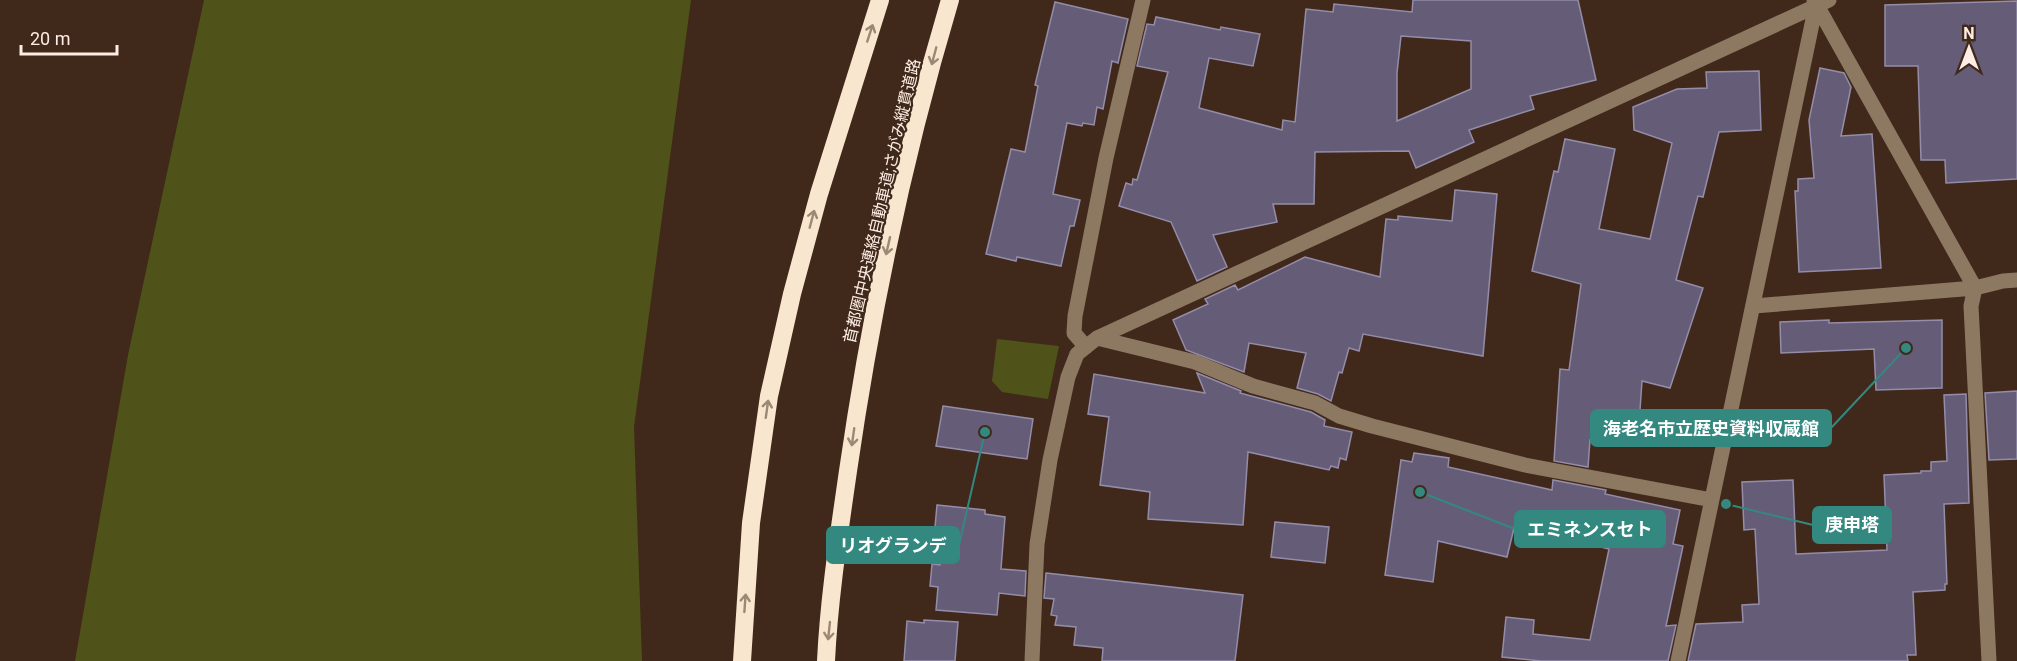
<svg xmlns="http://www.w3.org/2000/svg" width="2017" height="661" font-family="Roboto,'Noto Sans JP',sans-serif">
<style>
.green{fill:#4f5219}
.building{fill:#655d78;stroke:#948ca8;stroke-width:1.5;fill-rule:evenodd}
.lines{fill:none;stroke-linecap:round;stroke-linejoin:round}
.minor{stroke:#8d7962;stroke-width:15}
.highway{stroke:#f9e6cf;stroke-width:18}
.oneway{stroke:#9c8875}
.labels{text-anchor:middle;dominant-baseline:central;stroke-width:4.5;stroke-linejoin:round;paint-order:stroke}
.street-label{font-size:16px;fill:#fdede4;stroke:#40291b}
.leader{fill:none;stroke:#338880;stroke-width:2}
.callout-dot{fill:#338880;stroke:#40291b;stroke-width:2}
.callout{fill:#338880;stroke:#338880;stroke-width:2}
.callout-label{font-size:18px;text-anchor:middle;font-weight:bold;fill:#fff}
</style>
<rect width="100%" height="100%" fill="#40291b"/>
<path class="green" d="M204,0H691L634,427L642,661H75L128,355Z
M997,339L1059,346L1048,399L1002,392L992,381Z"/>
<path class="building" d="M1413,0H1578L1596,80L1530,96L1534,109L1469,130L1474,142L1416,168L1409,151L1315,152L1314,204H1273L1277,222L1213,235L1227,267L1197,281L1171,222L1119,206L1126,183L1132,185L1133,179L1137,180L1168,72L1137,66L1147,24L1154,25L1156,17L1220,30L1221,27L1260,34L1253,66L1209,58L1199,108L1282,130L1283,120L1295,122L1306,9L1333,12L1334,4L1412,12ZM1401,36L1471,41V89L1397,121V73Z
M2017,1V179L1946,183L1945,160H1921L1918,66H1885V5Z
M1055,2L1128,19L1118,63L1112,61L1103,109L1097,107L1094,125L1083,123L1082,126L1067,123L1053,194L1080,200L1074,226H1070L1061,266L1017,257L1016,261L986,254L1011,149L1025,152L1038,86L1035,85Z
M1820,68L1844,73L1851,87L1841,136L1872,134L1881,268L1799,272L1795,191H1798V179L1814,178L1809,120Z
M1759,71L1761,130L1719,132L1703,197L1698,196L1676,280L1703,288L1670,388L1642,381L1638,439L1631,438V443L1590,440L1588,467L1554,461L1560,369L1569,370L1581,284L1532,271L1554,171L1558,172L1565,139L1615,149L1599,229L1650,239L1672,143L1634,130L1633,107L1677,89L1707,88L1706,72Z
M1455,190L1497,194L1483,356L1363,334L1359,351L1349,348L1342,373L1339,372L1331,401L1318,394L1297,388L1306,353L1249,343L1244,372L1186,350L1173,320L1208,304L1205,299L1235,285L1238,290L1305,257L1380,277L1386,219L1398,220V216L1452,221Z
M1829,320V323L1942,320V388L1876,390L1874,349L1781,353L1780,322Z
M1197,373L1241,391L1240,393L1311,412L1325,420L1324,426L1352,432L1346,460L1340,458L1338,468L1331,466L1329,470L1248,452L1243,525L1148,519L1150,492L1100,485L1109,417L1088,414L1094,374L1205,393Z
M2017,391V459L1989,460L1985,393Z
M1966,394L1969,503L1944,504L1947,584H1945V590L1913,592L1916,655H1907L1908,661H1688L1696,624L1743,622L1742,605L1759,604L1755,529L1744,530L1742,482L1793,480L1796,554L1887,550L1884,475L1921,473V471H1931V462L1947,461L1944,395Z
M943,406L1033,419L1027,459L936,446Z
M1414,453L1449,458L1448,467L1552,490L1553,480L1606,490L1605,494L1680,510L1673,544L1683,546L1666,626L1676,625L1668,661H1541L1502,657L1506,617L1534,620L1533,634L1590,640L1609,549L1564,538L1565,531L1516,520L1507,557L1438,541L1433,582L1385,575L1401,460L1412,462Z
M937,505L985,510V514L1005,517L1001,569L1026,571L1025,596L999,593L997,615L936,610L938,587L930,586L932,564L940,565L941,549H933Z
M1275,522L1329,527L1325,563L1271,557Z
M1046,573L1243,595L1235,661H1102L1103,648L1074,645L1076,627L1055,625L1057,616L1051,615L1054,599L1044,598Z
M924,620L958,622L955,661H904L907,621L924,623Z"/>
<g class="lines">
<path class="minor" d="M1814,0L1975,288L1971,306L1989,661
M1754,306L1975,288L2003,281L2017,280
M1097,338L1195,362L1253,386L1315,403L1339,416L1372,426L1525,465L1712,500
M1086,347L1074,333L1075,316L1106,158L1143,0
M1032,661L1037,544L1050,460L1068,377L1077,354L1097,338L1829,0
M1678,661L1816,5"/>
<path class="highway" d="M742,661L751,523L769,396L792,294L819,194L880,0
M826,661C829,598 839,534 848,471C871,312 904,154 950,0"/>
</g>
<defs><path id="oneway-shaft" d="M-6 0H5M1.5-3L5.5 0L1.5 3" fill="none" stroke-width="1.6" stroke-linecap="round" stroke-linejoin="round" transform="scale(1.5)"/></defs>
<g class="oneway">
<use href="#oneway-shaft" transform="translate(870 33) rotate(-72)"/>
<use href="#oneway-shaft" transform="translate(934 56) rotate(105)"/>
<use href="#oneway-shaft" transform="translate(812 219) rotate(-75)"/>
<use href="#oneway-shaft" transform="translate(888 246) rotate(103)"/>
<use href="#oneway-shaft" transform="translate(767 409) rotate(-82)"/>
<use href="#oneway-shaft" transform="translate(853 437) rotate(98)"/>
<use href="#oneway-shaft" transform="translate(745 603) rotate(-86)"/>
<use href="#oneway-shaft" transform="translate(829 631) rotate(96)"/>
</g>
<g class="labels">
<g class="street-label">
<text transform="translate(882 201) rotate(-77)">首都圏中央連絡自動車道;さがみ縦貫道路</text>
</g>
</g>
<path class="leader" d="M1906 348L1831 428M1726 504L1813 525M1420 492L1515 529M985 432L959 545"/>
<g class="callout-dot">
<circle cx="1906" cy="348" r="6"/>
<circle cx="1726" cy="504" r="6"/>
<circle cx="1420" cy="492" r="6"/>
<circle cx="985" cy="432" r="6"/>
</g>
<g class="callout">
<rect x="1591" y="410" width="240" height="36" rx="6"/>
<rect x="1813" y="507" width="78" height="36" rx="6"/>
<rect x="1515" y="511" width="150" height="36" rx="6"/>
<rect x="827" y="527" width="132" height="36" rx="6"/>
</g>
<g class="callout-label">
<text x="1711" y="435">海老名市立歴史資料収蔵館</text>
<text x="1852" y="531">庚申塔</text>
<text x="1590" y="536">エミネンスセト</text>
<text x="893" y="552">リオグランデ</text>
</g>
<g transform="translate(1969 48)" stroke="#40291b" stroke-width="4.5" paint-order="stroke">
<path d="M0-4.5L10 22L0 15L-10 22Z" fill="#fdede4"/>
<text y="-9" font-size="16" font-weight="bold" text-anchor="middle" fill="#fdede4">N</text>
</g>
<path d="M21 45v9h96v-9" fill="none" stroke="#fdede4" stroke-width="3"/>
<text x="30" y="45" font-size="18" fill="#fdede4" stroke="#40291b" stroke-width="4.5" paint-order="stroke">20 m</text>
</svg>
